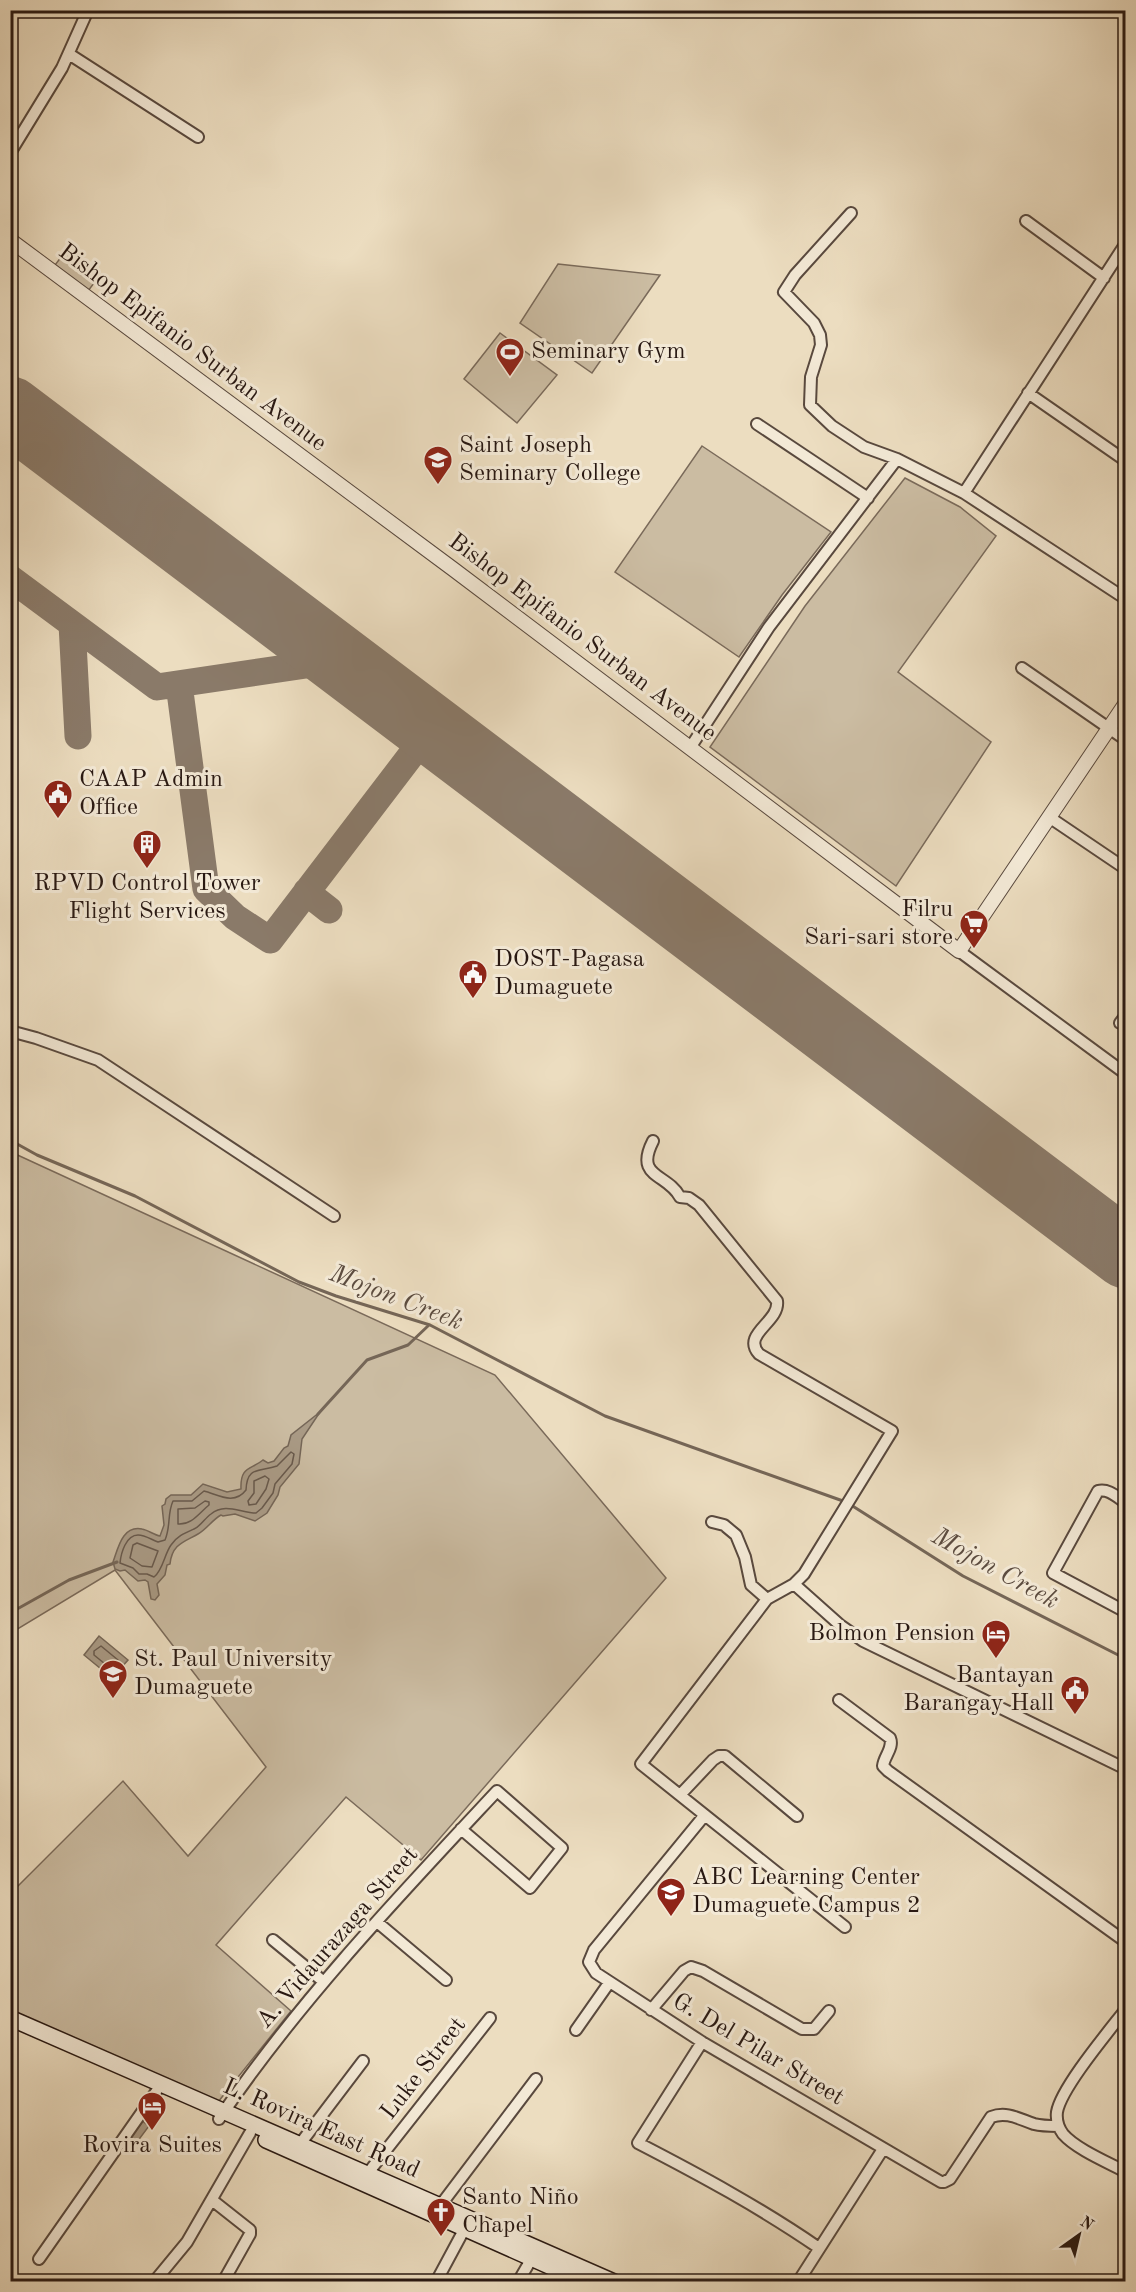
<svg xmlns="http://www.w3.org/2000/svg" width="1136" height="2292" font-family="'Old Standard TT',serif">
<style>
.green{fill:#cbbca2;stroke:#7a6a5a;stroke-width:1.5}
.water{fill:#a99a85;stroke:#756657;stroke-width:1.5}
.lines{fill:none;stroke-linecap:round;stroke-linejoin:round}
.shore{stroke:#68594c;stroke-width:1.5}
.stream{stroke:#756657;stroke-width:3}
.taxiway{stroke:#8a7a69;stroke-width:27}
.runway{stroke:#8a7a69;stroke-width:69}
.minor-casing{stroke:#59493e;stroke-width:14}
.tertiary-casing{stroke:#59493e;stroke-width:16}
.secondary-casing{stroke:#281812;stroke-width:18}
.minor{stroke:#f3e9d6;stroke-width:10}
.tertiary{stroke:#f3e9d6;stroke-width:14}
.secondary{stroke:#f3e9d6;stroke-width:15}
.labels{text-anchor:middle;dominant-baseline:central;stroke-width:6;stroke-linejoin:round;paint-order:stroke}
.street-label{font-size:24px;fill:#281812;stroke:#f3e9d6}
.poi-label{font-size:24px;fill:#281812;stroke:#f3e9d6;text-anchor:start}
.water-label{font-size:26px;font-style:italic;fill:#5c4c40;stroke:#f3e9d6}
</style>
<rect width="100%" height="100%" fill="#ecddc0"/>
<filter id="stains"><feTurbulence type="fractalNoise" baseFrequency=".00333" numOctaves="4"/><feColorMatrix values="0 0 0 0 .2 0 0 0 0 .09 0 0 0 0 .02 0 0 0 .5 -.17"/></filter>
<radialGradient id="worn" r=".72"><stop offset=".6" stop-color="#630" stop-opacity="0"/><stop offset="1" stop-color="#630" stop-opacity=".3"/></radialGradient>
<path class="green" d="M68,248L101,274L88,291L55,265Z
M558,264L660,275L592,373L520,323Z
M500,333L557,375L517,423L464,379Z
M702,446L831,532L782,595L739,657L615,572Z
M905,478L960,507L996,536L898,672L991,742L896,886L710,747L805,606Z
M11,1152L495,1375L666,1578L421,1860L346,1797L216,1945L291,2011L218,2102L11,2011V1893L123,1781L188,1856L266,1767L115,1570L11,1633Z"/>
<path class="water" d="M320,1412L302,1439L299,1464L280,1487L278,1495L267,1513L255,1521L235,1514L223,1516L221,1515C212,1520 207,1529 198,1534C184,1542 172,1544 170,1564L167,1565L165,1575L157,1584L159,1595L155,1600L151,1599L148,1582L145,1580L138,1581L125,1570L120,1571L115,1569L113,1562C118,1549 122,1525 142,1529C148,1530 154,1535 160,1536L164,1525L162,1506L165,1504L166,1499L171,1495H191L203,1484L227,1492L241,1489C240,1466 251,1470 263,1460L268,1463L274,1461L284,1448L288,1446L291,1435Z
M99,1636L128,1660L112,1678L84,1655Z
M142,2121L149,2126L137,2142L130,2137Z"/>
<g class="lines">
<path class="shore" d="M291,1452L294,1454L292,1464L275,1484L273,1493L262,1508L256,1513C241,1513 225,1502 211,1514C205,1518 201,1526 194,1529C185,1533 177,1536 171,1545C164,1555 163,1570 154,1577L147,1574H139L133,1568L120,1563C121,1553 126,1535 138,1535C145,1535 152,1540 158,1542L165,1540C171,1526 167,1514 173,1501H192L204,1491C217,1494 234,1506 246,1490C247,1466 259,1472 277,1466Z
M265,1476L269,1479L266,1489L256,1504L249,1505L248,1501L254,1493V1481Z
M205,1501L209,1502V1505C199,1513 192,1525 178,1524V1509L195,1508Z
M137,1543L158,1551L152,1567L142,1566L130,1558L133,1545Z
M101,1646L118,1660L113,1668H110L94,1655V1651Z"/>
<path class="stream" d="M10,1140L37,1155L135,1196L299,1282L336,1296L430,1325L605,1416L843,1501
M318,1414L367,1360L408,1345L429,1325
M851,1505L963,1576L1126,1659
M10,1613L69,1580L117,1562"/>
<path class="taxiway" d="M10,578L157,687L340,660
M72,624L78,736
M179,684L206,889L235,917L270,940L431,729
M306,892L329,910"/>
<path class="runway" d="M10,411L1126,1254"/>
<g class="minor-casing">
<path id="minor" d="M69,54L198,137
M10,153L62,68L88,10
M851,213L795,275L784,292L814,323L820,335L821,345L811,377L810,405L832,426L864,447L897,459L964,493L1126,599
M1026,221L1104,278
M1028,393L1126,461
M757,424L868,498
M964,493L1126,243
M1022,668L1126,740
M690,748L769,627L897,459
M1049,817L1126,869
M959,951L1126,1074
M1120,1023L1126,1015
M10,1031L36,1038L98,1060L334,1216
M653,1141C634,1178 667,1173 680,1197L689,1198L699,1205L777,1301C780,1322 741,1334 759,1354L892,1431L804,1574L794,1584L767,1599L641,1764L845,1927
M1126,1503C1117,1497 1108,1488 1098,1491L1053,1573L1126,1612
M712,1522L724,1525L736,1535L745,1557L751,1585L767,1599
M794,1584L840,1625L863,1641L1126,1769
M839,1700L890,1738C894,1748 884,1756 883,1766L888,1771L1126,1942
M680,1795L713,1760L719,1756H725L797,1816
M704,1816L594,1950L589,1962L596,1973L702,2042L941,2182H944L950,2179L991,2117C1007,2111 1019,2119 1034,2124C1042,2126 1050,2126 1058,2126
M377,1922L446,1980
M273,1940L324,1982
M1126,2009C1109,2031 1061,2088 1057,2112C1056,2120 1058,2127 1063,2134C1076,2149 1107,2162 1126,2172
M651,2010L684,1971L691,1967L703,1971L802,2029H814L829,2011
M576,2030L609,1983
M702,2042L638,2143C700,2175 761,2208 819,2248
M219,2119C299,2001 399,1896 497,1791L562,1848L530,1888L461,1829
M300,2144L363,2061
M368,2173L490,2018
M212,2200L250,2230V2234L223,2282
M440,2206L536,2079
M39,2259L156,2092
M154,2282L187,2242L250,2133
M436,2282L465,2228
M518,2282L532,2258
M798,2282L883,2149"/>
</g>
<g class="tertiary-casing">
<path id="tertiary" d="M10,240L453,569L959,951L1126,703"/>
</g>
<g class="secondary-casing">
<path id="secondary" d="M10,2018L614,2282
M266,2140L585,2282"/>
</g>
<use href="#minor" class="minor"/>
<use href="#tertiary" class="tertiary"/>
<use href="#secondary" class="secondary"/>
</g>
<defs>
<g id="stadium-pin" transform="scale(1.5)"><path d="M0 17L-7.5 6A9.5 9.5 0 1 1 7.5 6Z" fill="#8f2418" stroke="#f3e9d6"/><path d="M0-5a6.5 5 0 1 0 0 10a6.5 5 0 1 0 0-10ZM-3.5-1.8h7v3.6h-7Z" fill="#fff"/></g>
<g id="university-pin" transform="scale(1.5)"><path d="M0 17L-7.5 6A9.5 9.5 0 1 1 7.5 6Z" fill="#8f2418" stroke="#f3e9d6"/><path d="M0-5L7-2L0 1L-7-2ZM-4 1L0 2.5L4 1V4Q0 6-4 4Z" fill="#fff"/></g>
<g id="civic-pin" transform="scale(1.5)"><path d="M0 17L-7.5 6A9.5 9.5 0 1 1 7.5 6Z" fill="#8f2418" stroke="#f3e9d6"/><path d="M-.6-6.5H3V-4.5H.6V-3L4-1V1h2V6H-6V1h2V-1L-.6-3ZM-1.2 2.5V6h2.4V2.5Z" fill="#fff"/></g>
<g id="building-pin" transform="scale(1.5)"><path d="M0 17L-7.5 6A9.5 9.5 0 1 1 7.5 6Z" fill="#8f2418" stroke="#f3e9d6"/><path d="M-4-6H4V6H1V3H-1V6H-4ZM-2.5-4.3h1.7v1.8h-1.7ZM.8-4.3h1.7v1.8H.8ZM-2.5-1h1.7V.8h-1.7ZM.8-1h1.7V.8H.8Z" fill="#fff"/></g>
<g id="supermarket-pin" transform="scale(1.5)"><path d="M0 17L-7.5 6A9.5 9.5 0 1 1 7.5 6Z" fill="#8f2418" stroke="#f3e9d6"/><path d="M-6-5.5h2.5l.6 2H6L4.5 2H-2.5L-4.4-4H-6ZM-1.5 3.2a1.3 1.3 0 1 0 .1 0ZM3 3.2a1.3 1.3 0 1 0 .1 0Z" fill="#fff"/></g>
<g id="hotel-pin" transform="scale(1.5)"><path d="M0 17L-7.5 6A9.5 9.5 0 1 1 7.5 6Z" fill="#8f2418" stroke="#f3e9d6"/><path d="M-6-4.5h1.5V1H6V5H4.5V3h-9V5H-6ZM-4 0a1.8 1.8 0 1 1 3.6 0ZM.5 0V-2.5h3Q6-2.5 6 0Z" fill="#fff"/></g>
<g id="school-pin" transform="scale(1.5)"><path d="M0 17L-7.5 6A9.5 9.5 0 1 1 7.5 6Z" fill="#8f2418" stroke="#f3e9d6"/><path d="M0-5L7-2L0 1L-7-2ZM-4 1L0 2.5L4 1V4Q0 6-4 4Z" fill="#fff"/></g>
<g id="church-pin" transform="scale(1.5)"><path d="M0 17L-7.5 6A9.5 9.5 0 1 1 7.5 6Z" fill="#8f2418" stroke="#f3e9d6"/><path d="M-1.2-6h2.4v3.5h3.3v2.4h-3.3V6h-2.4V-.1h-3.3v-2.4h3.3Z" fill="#fff"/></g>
</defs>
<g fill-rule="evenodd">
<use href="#stadium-pin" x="510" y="352"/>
<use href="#university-pin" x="438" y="460"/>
<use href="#civic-pin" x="58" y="794"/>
<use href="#building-pin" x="147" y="844"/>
<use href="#supermarket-pin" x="974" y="924"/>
<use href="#civic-pin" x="473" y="974"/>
<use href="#hotel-pin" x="996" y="1634"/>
<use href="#university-pin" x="113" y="1674"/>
<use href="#civic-pin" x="1075" y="1690"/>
<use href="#school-pin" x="671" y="1892"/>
<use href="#hotel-pin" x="152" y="2106"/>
<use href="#church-pin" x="441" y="2212"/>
</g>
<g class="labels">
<g class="street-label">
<text transform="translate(192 348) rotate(37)">Bishop Epifanio Surban Avenue</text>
<text transform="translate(582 638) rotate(37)">Bishop Epifanio Surban Avenue</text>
<text transform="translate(338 1938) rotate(-49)">A. Vidaurazaga Street</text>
<text transform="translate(758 2050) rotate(31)">G. Del Pilar Street</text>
<text transform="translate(424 2069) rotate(-52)">Luke Street</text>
<text transform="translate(321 2129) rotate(24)">L. Rovira East Road</text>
</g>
<g class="poi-label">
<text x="531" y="352">Seminary Gym</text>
<text x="459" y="446">Saint Joseph<tspan x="459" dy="28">Seminary College</tspan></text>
<text x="79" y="780">CAAP Admin<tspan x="79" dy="28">Office</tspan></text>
<text x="147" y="884" text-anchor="middle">RPVD Control Tower<tspan x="147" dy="28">Flight Services</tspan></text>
<text x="953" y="910" text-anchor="end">Filru<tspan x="953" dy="28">Sari-sari store</tspan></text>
<text x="494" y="960">DOST-Pagasa<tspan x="494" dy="28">Dumaguete</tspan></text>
<text x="975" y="1634" text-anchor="end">Bolmon Pension</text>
<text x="134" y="1660">St. Paul University<tspan x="134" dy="28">Dumaguete</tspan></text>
<text x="1054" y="1676" text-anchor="end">Bantayan<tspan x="1054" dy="28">Barangay Hall</tspan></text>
<text x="692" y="1878">ABC Learning Center<tspan x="692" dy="28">Dumaguete Campus 2</tspan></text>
<text x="152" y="2146" text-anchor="middle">Rovira Suites</text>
<text x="462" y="2198">Santo Niño<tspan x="462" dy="28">Chapel</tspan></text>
</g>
<g class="water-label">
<text transform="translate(396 1298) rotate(21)">Mojon Creek</text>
<text transform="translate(995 1569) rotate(29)">Mojon Creek</text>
</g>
</g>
<rect width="1136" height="2292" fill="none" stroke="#ecddc0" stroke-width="36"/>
<rect x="12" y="12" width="1112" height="2268" fill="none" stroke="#281812" stroke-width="3"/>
<rect x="18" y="18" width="1100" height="2256" fill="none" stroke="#281812" stroke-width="1.5"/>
<g transform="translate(1079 2235) rotate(34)" stroke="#f3e9d6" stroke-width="4.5" paint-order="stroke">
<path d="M0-4.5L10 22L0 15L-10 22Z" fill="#281812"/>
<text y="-9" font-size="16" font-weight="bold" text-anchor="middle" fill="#281812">N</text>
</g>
<rect width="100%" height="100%" filter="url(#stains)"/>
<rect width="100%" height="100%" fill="url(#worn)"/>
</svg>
